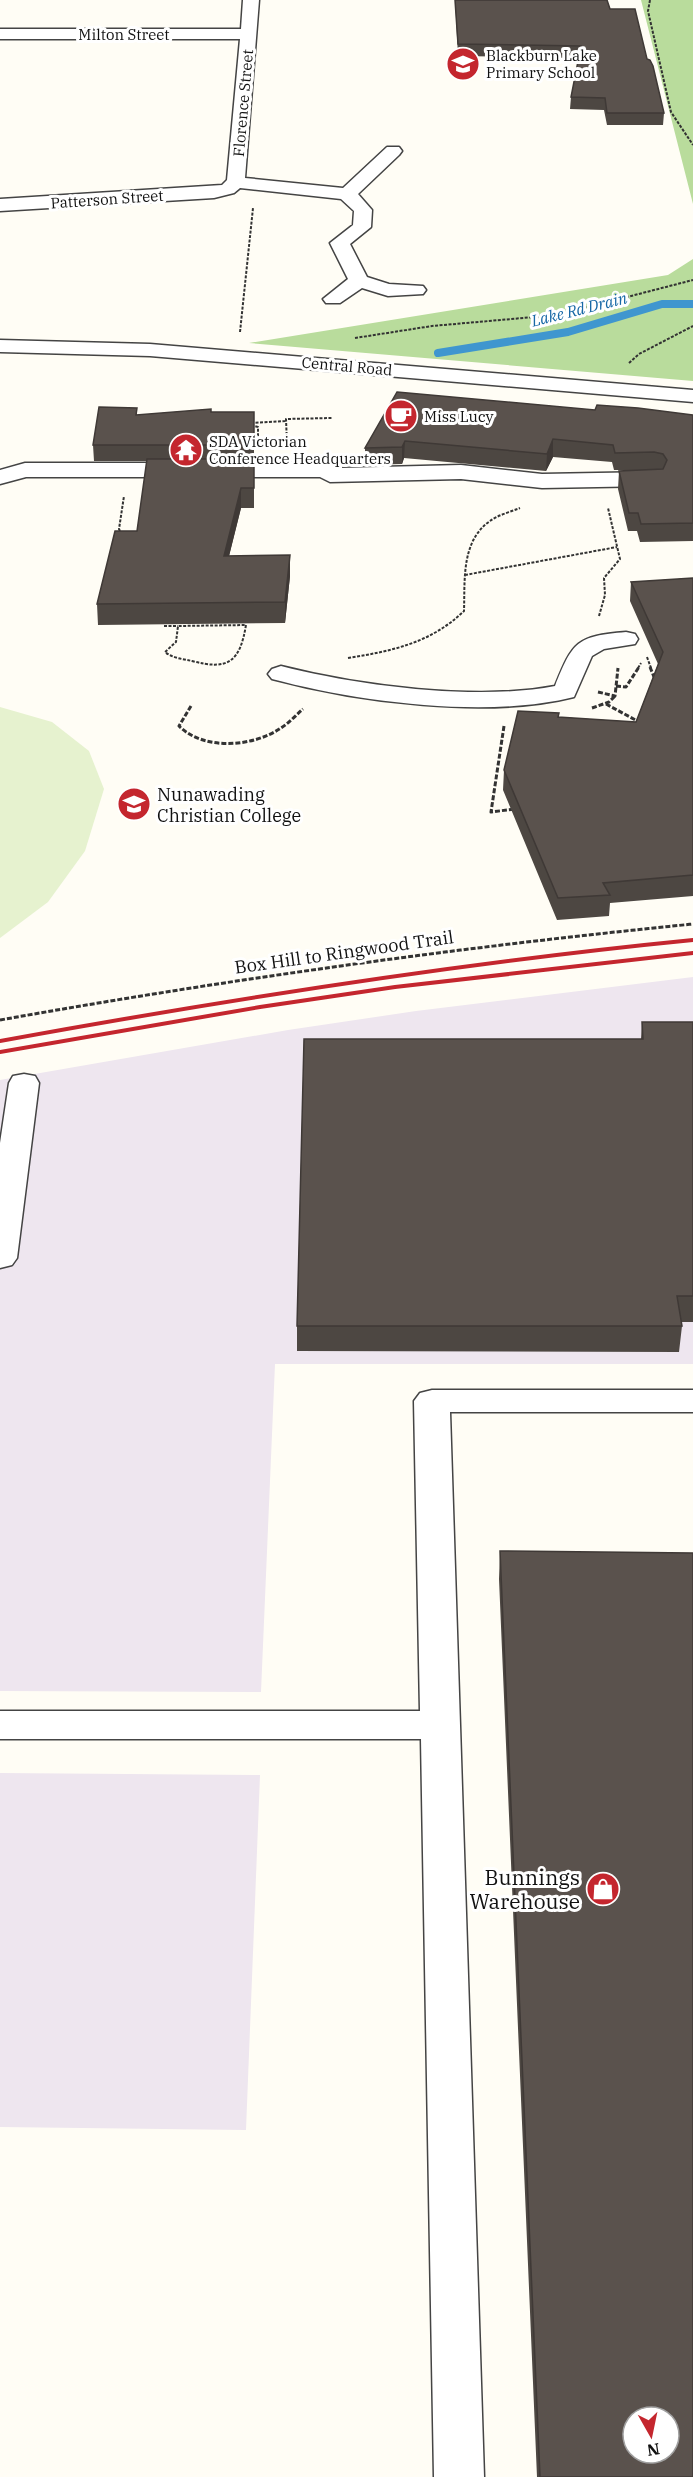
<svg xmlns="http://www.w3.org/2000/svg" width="693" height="2477" font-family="'IBM Plex Serif',serif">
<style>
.industrial{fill:#eee6ef}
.forest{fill:#b9dc9c}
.pitch{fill:#e6f2cf}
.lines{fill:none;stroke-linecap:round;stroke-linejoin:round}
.stream{stroke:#3f96cf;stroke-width:8}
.minor-casing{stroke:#444;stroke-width:3}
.path-far1{stroke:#333;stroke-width:2;stroke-dasharray:3 1.5;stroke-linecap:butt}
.path{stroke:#333;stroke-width:3;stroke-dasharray:5 2;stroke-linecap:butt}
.minor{fill:#fff;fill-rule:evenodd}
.rail{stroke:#c4262e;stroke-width:4}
.wall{fill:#4d4742}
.shaded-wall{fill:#3f3936}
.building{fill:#5a524d;stroke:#3f3936;stroke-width:1.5;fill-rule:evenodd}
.labels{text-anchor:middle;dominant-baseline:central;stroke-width:6;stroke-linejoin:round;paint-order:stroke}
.far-street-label{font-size:15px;fill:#111;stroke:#fff}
.far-poi-label{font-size:15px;fill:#111;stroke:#fff;text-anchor:start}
.far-water-label{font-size:16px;font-style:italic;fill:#1768a6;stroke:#fff}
.poi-label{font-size:18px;fill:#111;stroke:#fff;text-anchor:start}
.street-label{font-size:18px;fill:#111;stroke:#fff}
.near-poi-label{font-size:21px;fill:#111;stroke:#fff;text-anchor:end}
</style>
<rect width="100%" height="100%" fill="#fffdf5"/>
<path class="industrial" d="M693,977V1364H275L261,1692L0,1691V1080L288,1030L416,1011Z
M0,1773L260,1775L246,2130L0,2127Z"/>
<path class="forest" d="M641,0H693V204Z
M693,259V381L249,343L668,275Z"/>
<path class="pitch" d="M0,707L52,722L89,751L104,789L85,851L48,902L0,938Z"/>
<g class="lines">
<path class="stream" d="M438,353L568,332L662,304H693"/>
<g class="minor-casing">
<path id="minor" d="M243,0H259L245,178L343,188L387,147H399L402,151L399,155L358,194L372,210L371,227L350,244L367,277L389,284L423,286L426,290L423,294L388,296L362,288L340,303H326L323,299L348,279L330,243L353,225L354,211L341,199L240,188L234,193L214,198L0,211V199L222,185L227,180L240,39H0V29H241Z
M0,340L150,344L693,390V402L150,356L0,352Z
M25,463H330L340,468L461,465L542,474L653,472L661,474L664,479L661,484L653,486L542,488L461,479L330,482L320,477H26L0,484V470Z
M626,632L635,634L638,639L635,644L604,649L592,656L574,697C487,719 358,702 272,679L268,674L272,669L281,666C359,686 477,701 555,686C573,642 576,636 626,632Z
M24,1074L35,1076L39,1083L17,1258L12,1265L0,1268V1143L9,1083L13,1076Z
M432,1390H693V1412H450L484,2477H434L421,1739H0V1711H420L414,1401L420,1393Z"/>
</g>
<path class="path-far1" d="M650,0L648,11L671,112L693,145
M240,332L253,208
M355,338L432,326L557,315L693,280
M629,363L639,354L693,326
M251,423L287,421
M251,425L258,427V442
M287,444L286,419L332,418
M122,535L119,529L124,496
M465,575L617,547
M599,616L605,595L604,578L620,559L608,508
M246,625C240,661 229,671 192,661C183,659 172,658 165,652L176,642L178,626Z
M164,626H178
M647,657L651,668
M348,658C392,651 431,643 464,611C465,580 461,541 490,521C498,515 510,512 520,508
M638,668L641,663"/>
<path class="path" d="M650,667L654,677
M616,686L626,687L639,667
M598,692L615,696L618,668
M606,704L641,723
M191,706L179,726C204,751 253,747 281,728C289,723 296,715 303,709
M592,708L609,702L615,696
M504,726L491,812L515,809
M0,1020C230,979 461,947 693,924"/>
<use href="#minor" class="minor"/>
<path class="rail" d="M0,1041C230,999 460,963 693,940
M0,1052L260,1007L395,987L693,953"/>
</g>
<path class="wall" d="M455,0H607L610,9L647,59L664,113L663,125H607L604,110L570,109L571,97L579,58L458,56Z
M595,410L693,415V541L640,542L637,531H628L618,489L619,471L639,470H614L612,462L553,457L546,471L404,458L402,464L365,465V448Z
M211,412H254V508H241L229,556L290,555V576L285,623L98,625L97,604L137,531L147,461H94L93,445L137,415Z
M693,578V896L610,903L609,916L557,920L503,790L504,770L559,713V717L636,722L658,664L630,601L631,582Z
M642,1022H693V1322H681L682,1326L679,1352L297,1351V1326L641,1039Z
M500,1551L693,2477H537L499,1579Z"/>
<path class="shaded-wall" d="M553,439V457L546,471L547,454Z
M405,441L404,458L402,464V447Z
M241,488V508L224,576V556Z
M290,555V576L285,623V602Z"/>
<path class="building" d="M455,0H607L610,9H635L647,59L650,60L653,66L664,113H607L605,98L571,97L581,46L458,44Z
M397,392L595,410L597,405L638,408L693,415V523L641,524L638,513H629L619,471L663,469L667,460L663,454L654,452L615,453L613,445L553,439L547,454L405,441L402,447L365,448Z
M99,407L137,408L136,415L211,409V412H254V445H93Z
M147,459H254V488H241L224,556L290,555L285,602L97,604L115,531H137Z
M693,578V875L603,883L610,895L558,898L504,770L518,711L559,713L558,717L636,722L663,652L631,582Z
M642,1022H693V1296H677L682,1326H297L304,1039H643Z
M500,1551L693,1553V2477H540ZM633,2417H669V2453H633Z"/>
<defs>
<g id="school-disc" transform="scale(1.725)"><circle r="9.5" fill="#c4262e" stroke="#fff"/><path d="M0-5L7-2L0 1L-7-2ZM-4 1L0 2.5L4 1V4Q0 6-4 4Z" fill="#fff"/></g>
<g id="cafe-disc" transform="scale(1.725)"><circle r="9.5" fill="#c4262e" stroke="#fff"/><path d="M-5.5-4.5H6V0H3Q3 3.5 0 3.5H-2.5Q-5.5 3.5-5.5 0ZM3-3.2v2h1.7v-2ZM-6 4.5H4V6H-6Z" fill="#fff"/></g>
<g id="temple-disc" transform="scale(1.725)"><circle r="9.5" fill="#c4262e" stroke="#fff"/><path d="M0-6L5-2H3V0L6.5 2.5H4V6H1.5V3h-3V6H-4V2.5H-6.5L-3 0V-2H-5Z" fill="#fff"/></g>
<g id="shop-disc" transform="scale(1.725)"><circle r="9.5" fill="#c4262e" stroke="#fff"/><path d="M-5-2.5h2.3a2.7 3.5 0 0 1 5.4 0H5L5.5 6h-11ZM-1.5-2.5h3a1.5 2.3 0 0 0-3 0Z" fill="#fff"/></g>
</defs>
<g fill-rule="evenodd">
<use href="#school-disc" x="463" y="64"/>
<use href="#cafe-disc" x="401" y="416"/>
<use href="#temple-disc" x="186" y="450"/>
<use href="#school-disc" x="134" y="804"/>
<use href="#shop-disc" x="603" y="1889"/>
</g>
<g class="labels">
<g class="far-street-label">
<text x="124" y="34">Milton Street</text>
<text transform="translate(243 103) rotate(-85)">Florence Street</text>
<text transform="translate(107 199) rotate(-4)">Patterson Street</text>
<text transform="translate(347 366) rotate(5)">Central Road</text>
</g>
<g class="far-poi-label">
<text x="486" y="55">Blackburn Lake<tspan x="486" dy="17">Primary School</tspan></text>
<text x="424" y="416">Miss Lucy</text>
<text x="209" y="441">SDA Victorian<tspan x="209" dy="17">Conference Headquarters</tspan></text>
</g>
<g class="far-water-label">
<text transform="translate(579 309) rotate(-14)">Lake Rd Drain</text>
</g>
<g class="poi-label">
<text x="157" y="794">Nunawading<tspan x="157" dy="21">Christian College</tspan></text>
</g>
<g class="street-label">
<text transform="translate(344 952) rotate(-8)">Box Hill to Ringwood Trail</text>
</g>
<g class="near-poi-label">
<text x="580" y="1877">Bunnings<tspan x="580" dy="24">Warehouse</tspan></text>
</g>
</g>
<g transform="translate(651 2435) rotate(171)"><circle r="28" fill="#ffffff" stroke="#a0a0a0" stroke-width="1.5"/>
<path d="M0-4.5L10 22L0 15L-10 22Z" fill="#c4262e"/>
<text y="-9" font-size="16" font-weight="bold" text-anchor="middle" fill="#111111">N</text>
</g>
</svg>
